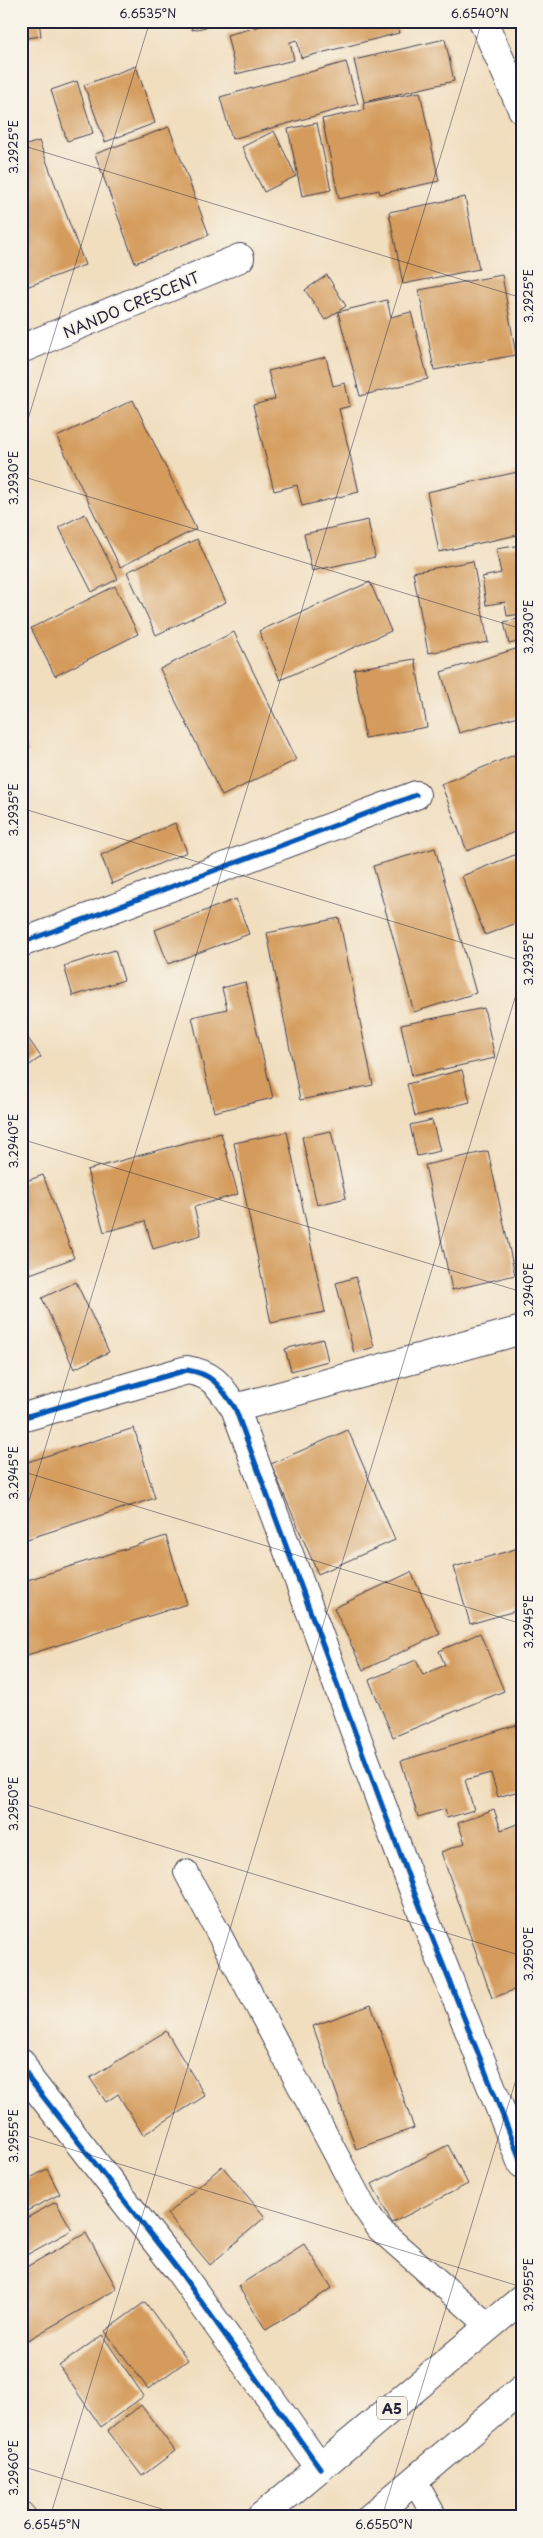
<svg xmlns="http://www.w3.org/2000/svg" width="543" height="2538" font-family="'Playpen Sans',sans-serif">
<style>
.building{fill:#d49b5b}
.lines{fill:none;stroke-linecap:round;stroke-linejoin:round}
.lane-casing{stroke:#413e4f;stroke-width:26}
.street-casing{stroke:#413e4f;stroke-width:30}
.highway-casing{stroke:#413e4f;stroke-width:30}
.lane{stroke:#fff;stroke-width:24}
.street{stroke:#fff;stroke-width:28}
.highway{stroke:#fff;stroke-width:28}
.cycleway-casing{stroke:#f7f3e8;stroke-width:8}
.cycleway{stroke:#0057b8;stroke-width:5}
.ticks{fill:none;stroke:#22223b;stroke-width:1;stroke-opacity:0.45}
.labels{text-anchor:middle;dominant-baseline:central;stroke-width:4;stroke-linejoin:round;paint-order:stroke}
.shield{fill:#f7f3e8;stroke:#62616f;stroke-width:1}
.shield-label{font-size:14px;font-weight:bold;fill:#22223b}
.street-label{font-size:15px;fill:#22223b;stroke:#f7f3e8}
.neatline{fill:none;stroke:#22223b;stroke-width:2}
.ticks-label{font-size:12px;text-anchor:middle;fill:#22223b}
</style>
<rect width="100%" height="100%" fill="#f7f3e8"/>
<filter id="ink" filterUnits="userSpaceOnUse"><feTurbulence type="fractalNoise" baseFrequency=".02" numOctaves="2"/><feDisplacementMap in="SourceGraphic" scale="10" xChannelSelector="R" yChannelSelector="G"/><feConvolveMatrix kernelMatrix="1 2 1 2 8 2 1 2 1" color-interpolation-filters="sRGB"/></filter>
<filter id="wash" filterUnits="userSpaceOnUse"><feTurbulence type="fractalNoise" baseFrequency=".0096" numOctaves="4" result="noise"/><feDisplacementMap in="SourceGraphic" scale="20" xChannelSelector="R" yChannelSelector="G"/><feGaussianBlur stdDeviation="1.12" result="paint"/><feColorMatrix in="noise" values="0 0 0 0 0 0 0 0 0 0 0 0 0 0 0 0 0 1.4 0 .05"/><feComposite in="paint" operator="in"/></filter>
<g filter="url(#wash)">
<rect width="100%" height="100%" fill="#f1debf"/>
<g id="blocks">
<path class="building" d="M21,21H39L41,36L21,39Z
M190,21H229V22L192,30Z
M280,21H396L399,33L301,58L297,40L290,42L294,60L236,74L227,35Z
M445,39L454,81L364,102L354,60Z
M346,62L358,104L232,139L220,97Z
M136,66L155,123L105,142L84,85Z
M77,81L93,133L67,141L51,90Z
M420,92L439,181L380,194L379,190L339,199L322,119L364,110L363,103Z
M317,123L331,190L302,196L288,129Z
M169,127L209,235L135,263L95,154Z
M274,131L296,176L264,192L242,147Z
M39,141L85,265L21,289V147Z
M465,197L479,269L403,284L389,212Z
M327,275L346,306L325,320L305,290Z
M502,275L516,355L434,370L419,290Z
M387,300L391,317L411,312L428,379L360,396L338,312Z
M326,357L333,386L345,383L350,406L339,409L359,492L302,506L297,485L274,491L253,405L275,399L268,371Z
M133,400L196,529L120,567L57,437Z
M522,471V534L439,552L427,492Z
M85,514L118,579L92,592L59,527Z
M368,520L375,557L312,571L304,534Z
M197,539L226,602L156,635L127,572Z
M522,545V614L507,616L505,602L486,605L482,577L501,573L496,549Z
M473,561L488,642L428,653L413,572Z
M370,582L391,631L280,680L259,631Z
M115,586L138,634L55,676L31,628Z
M522,618V641L509,644L504,622Z
M234,632L296,760L222,796L160,669Z
M522,647V686L517,687L522,704V715L459,733L441,672Z
M415,659L427,727L365,738L354,669Z
M21,738L28,753L21,756Z
M522,752V829L467,851L441,784Z
M175,823L187,852L112,884L101,855Z
M435,848L476,993L414,1012L373,866Z
M522,852V921L485,935L462,876Z
M236,899L249,934L168,964L155,930Z
M339,918L373,1085L300,1100L267,933Z
M115,950L124,980L73,996L64,966Z
M245,982L273,1098L214,1112L192,1017L227,1009L222,988Z
M484,1008L495,1058L412,1076L401,1025Z
M21,1028L41,1057L21,1071Z
M462,1070L470,1102L415,1116L407,1084Z
M432,1120L440,1151L417,1156L410,1125Z
M331,1131L346,1198L317,1205L302,1137Z
M287,1132L325,1312L271,1323L234,1143Z
M221,1133L238,1194L194,1207L201,1235L153,1249L145,1221L104,1232L87,1170Z
M488,1151L515,1275L452,1290L425,1165Z
M43,1175L74,1258L30,1274L21,1249V1183Z
M356,1277L374,1347L354,1353L336,1283Z
M76,1282L109,1352L74,1369L42,1298Z
M323,1339L328,1361L291,1371L285,1349Z
M134,1428L155,1498L21,1541V1464Z
M348,1430L395,1540L318,1574L271,1464Z
M166,1536L187,1604L21,1657V1582Z
M522,1547V1609L470,1624L454,1567Z
M411,1572L440,1634L363,1670L334,1608Z
M480,1633L504,1691L393,1737L369,1680L416,1660L423,1675L445,1665L439,1651Z
M516,1725L522,1744V1790L498,1797L491,1773L465,1780L474,1810L447,1818L445,1809L418,1817L401,1761Z
M494,1809L501,1830L520,1823L522,1829V1987L492,1998L441,1852L465,1843L458,1823Z
M371,2005L414,2128L356,2149L313,2026Z
M166,2031L205,2096L143,2135L118,2094L106,2102L90,2078Z
M448,2145L468,2184L392,2223L372,2184Z
M222,2166L265,2217L210,2265L167,2214Z
M47,2169L60,2194L21,2214V2183Z
M56,2202L72,2230L21,2258V2221Z
M86,2233L117,2289L21,2344V2270Z
M304,2244L332,2288L266,2330L238,2286Z
M145,2302L188,2360L148,2389L105,2331Z
M102,2335L144,2396L101,2427L59,2366Z
M141,2405L175,2451L142,2476L108,2431Z
M21,2494L35,2510L27,2517H21Z"/>
</g>
</g>
<g filter="url(#ink)">
<use href="#blocks" fill-opacity="0" stroke="#413e4f" stroke-width="1"/>
<g class="lines">
<g class="lane-casing">
<path id="lane" d="M186,1872L364,2207L379,2229L489,2326
M414,2480L435,2517"/>
</g>
<g class="street-casing">
<path id="street" d="M483,21L522,109
M21,349L240,258
M21,943L416,795
M235,1408L522,1330
M21,1418L187,1370C214,1374 220,1387 235,1408L413,1889L522,2164
M21,2062L30,2080L180,2272L320,2468"/>
</g>
<g class="highway-casing">
<path id="highway" d="M261,2517L522,2299
M371,2517L522,2389"/>
</g>
<use href="#lane" class="lane"/>
<use href="#street" class="street"/>
<use href="#highway" class="highway"/>
<g class="cycleway-casing">
<path id="cycleway" d="M21,943L416,795
M21,1418L187,1370C214,1374 220,1387 235,1408L413,1889L522,2164
M21,2062L30,2080L180,2272L320,2468"/>
</g>
<use href="#cycleway" class="cycleway"/>
</g>
</g>
<path class="ticks" d="M21,145L522,298M21,442L150,21M21,476L522,629M21,808L522,961M21,1139L522,1292M21,1471L522,1624M21,1527L482,21M21,1803L522,1956M21,2134L522,2287M21,2466L188,2517M50,2517L522,975M382,2517L522,2060"/>
<g class="labels">
<rect class="shield" x="377" y="2396.5" width="30" height="23" rx="4"/>
<g class="shield-label">
<text x="392" y="2408">A5</text>
</g>
<g class="street-label">
<text transform="translate(131 304) rotate(-23)">NANDO CRESCENT</text>
</g>
</g>
<rect width="543" height="2538" fill="none" stroke="#f7f3e8" stroke-width="55"/>
<rect x="28" y="28" width="488" height="2482" class="neatline"/>
<g class="ticks-label">
<text x="148" y="18">6.6535°N</text>
<text x="480" y="18">6.6540°N</text>
<text transform="translate(14 147) rotate(-90)" y="4">3.2925°E</text>
<text transform="translate(529 296) rotate(-90)" y="4">3.2925°E</text>
<text transform="translate(14 478) rotate(-90)" y="4">3.2930°E</text>
<text transform="translate(529 627) rotate(-90)" y="4">3.2930°E</text>
<text transform="translate(14 810) rotate(-90)" y="4">3.2935°E</text>
<text transform="translate(529 959) rotate(-90)" y="4">3.2935°E</text>
<text transform="translate(14 1141) rotate(-90)" y="4">3.2940°E</text>
<text transform="translate(529 1290) rotate(-90)" y="4">3.2940°E</text>
<text transform="translate(14 1473) rotate(-90)" y="4">3.2945°E</text>
<text transform="translate(529 1622) rotate(-90)" y="4">3.2945°E</text>
<text transform="translate(14 1804) rotate(-90)" y="4">3.2950°E</text>
<text transform="translate(529 1954) rotate(-90)" y="4">3.2950°E</text>
<text transform="translate(14 2136) rotate(-90)" y="4">3.2955°E</text>
<text transform="translate(529 2285) rotate(-90)" y="4">3.2955°E</text>
<text transform="translate(14 2468) rotate(-90)" y="4">3.2960°E</text>
<text x="52" y="2529">6.6545°N</text>
<text x="384" y="2529">6.6550°N</text>
</g>
</svg>
